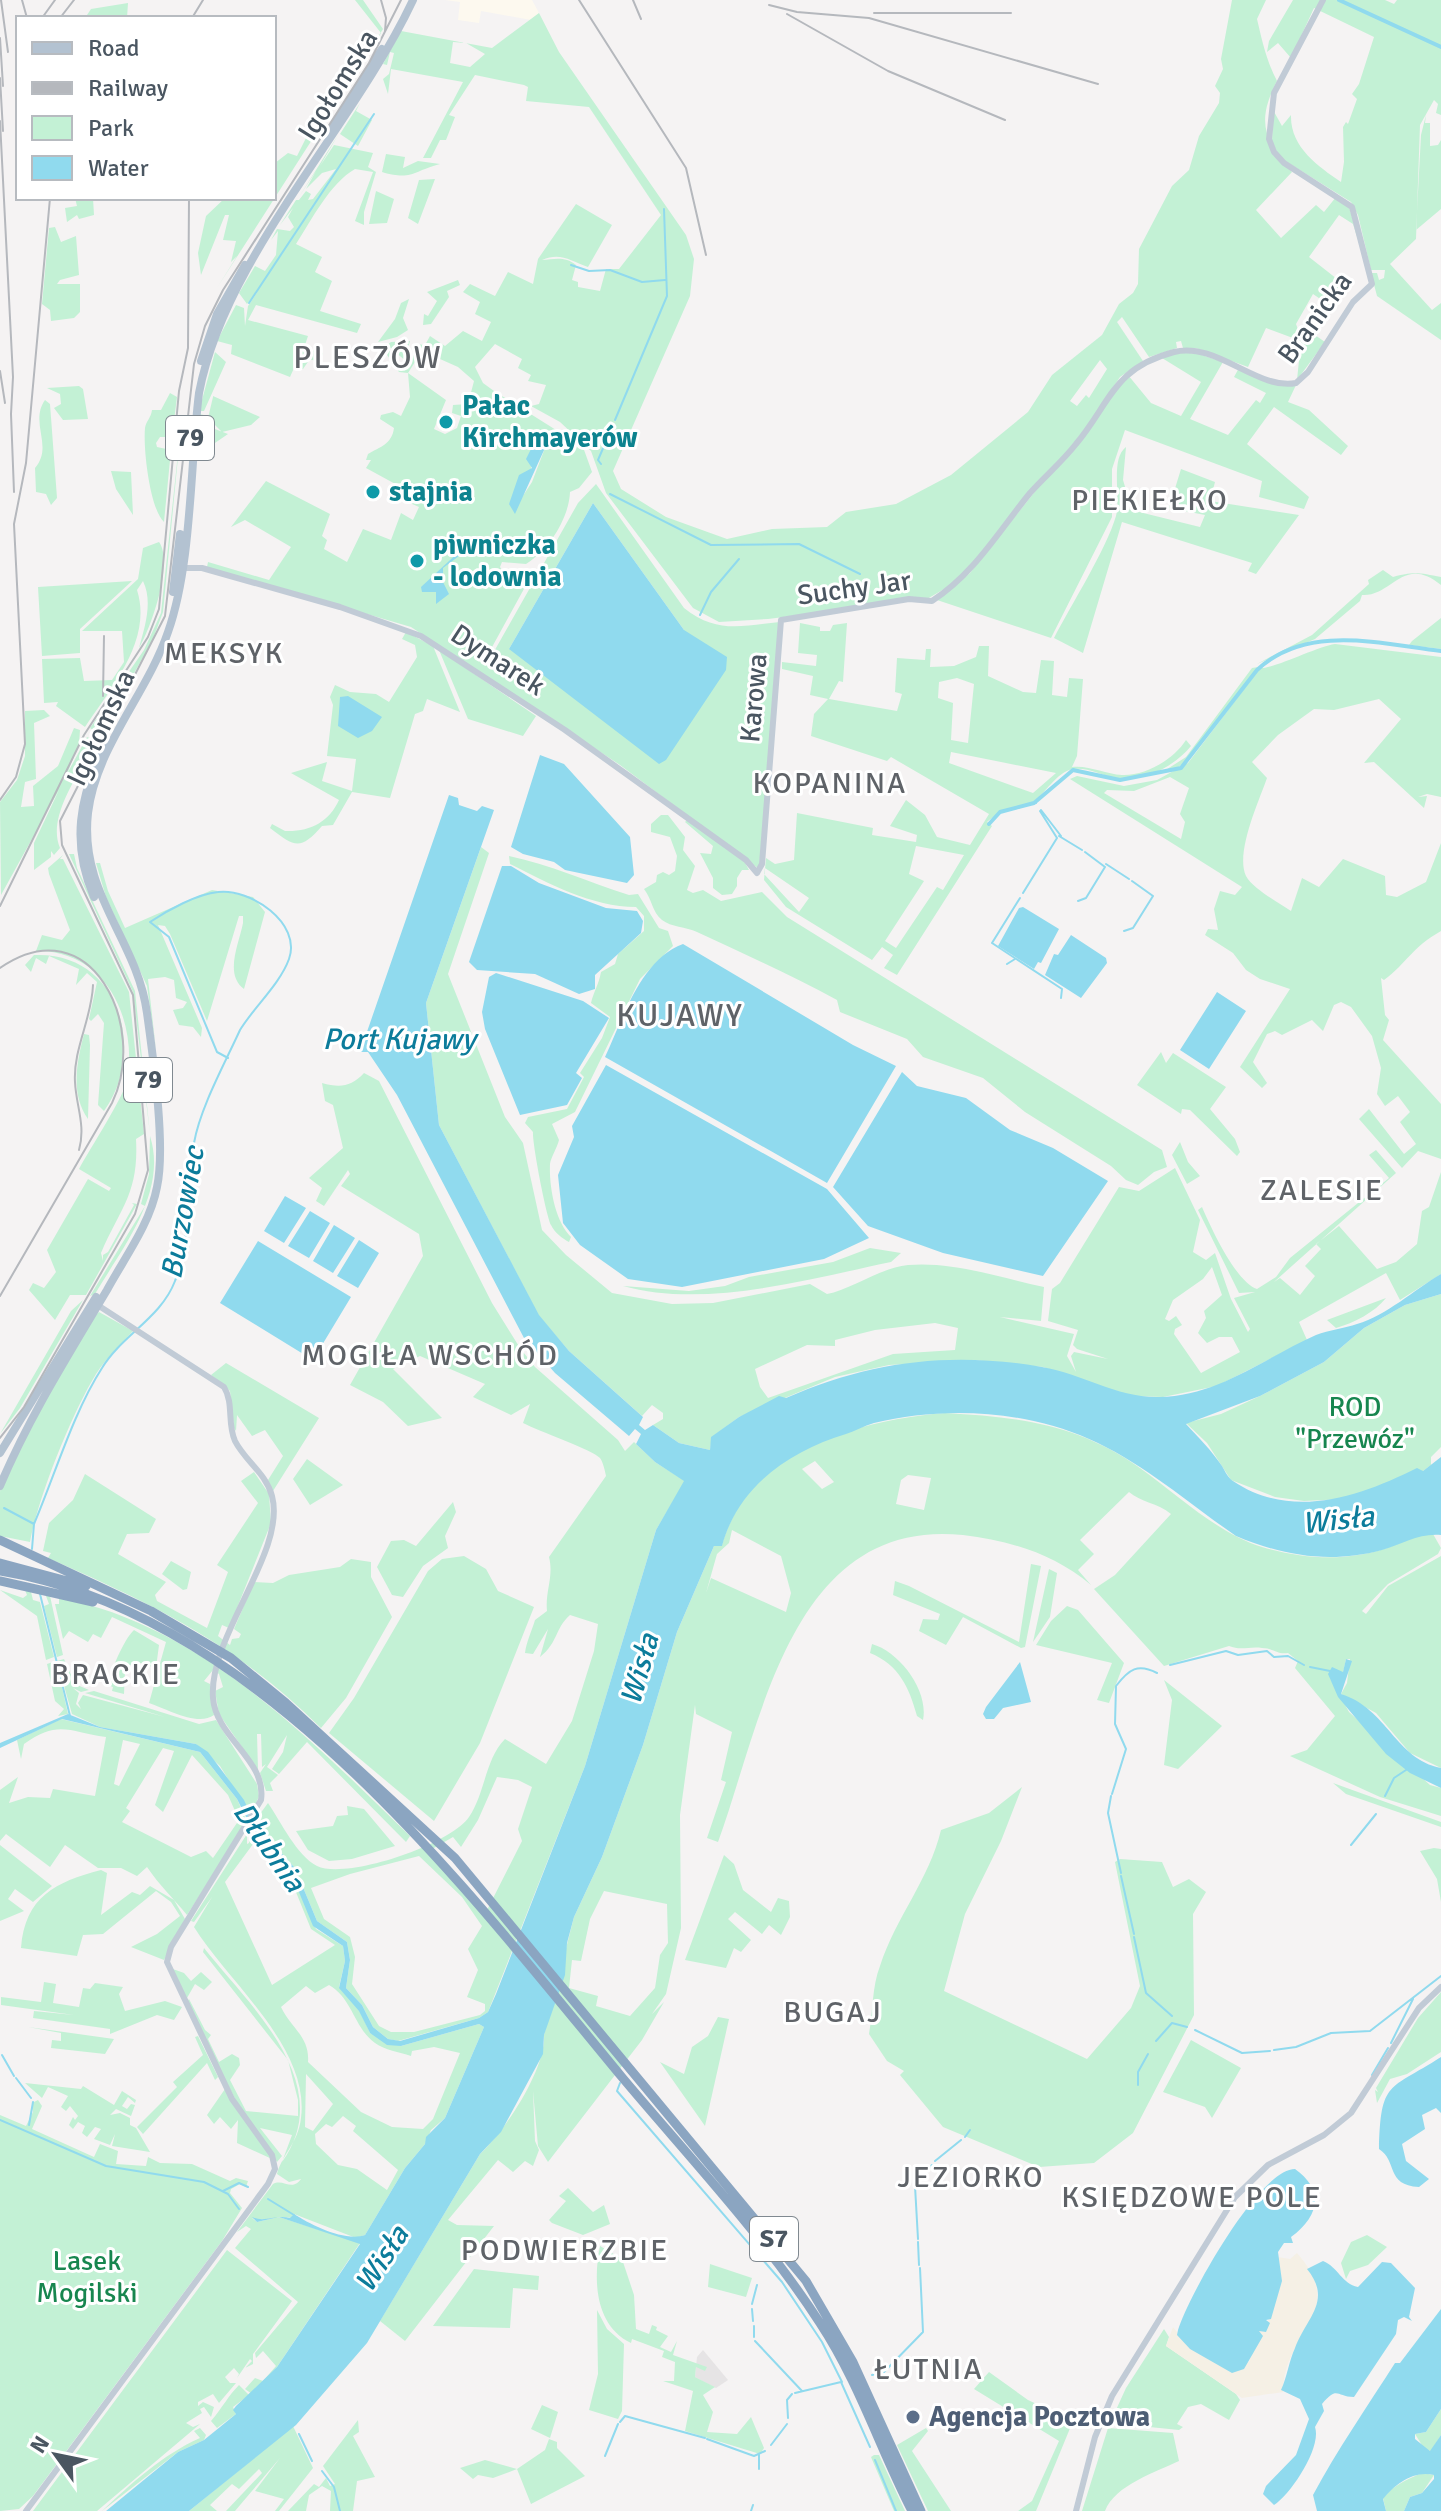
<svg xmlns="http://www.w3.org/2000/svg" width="1441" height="2511" font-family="Signika,sans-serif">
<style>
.commercial{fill:#fdf9ef}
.education{fill:#e6e4e5}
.green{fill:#c3f1d5;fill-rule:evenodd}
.sand{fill:#f5f0e5}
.water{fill:#90daee}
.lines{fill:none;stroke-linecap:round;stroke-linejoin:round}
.stream{stroke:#90daee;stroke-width:2}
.canal{stroke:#90daee;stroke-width:4}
.secondary{stroke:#c1cbd6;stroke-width:6}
.primary{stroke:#b3c2d1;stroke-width:8}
.highway{stroke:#8ba5c1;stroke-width:9}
.tram{stroke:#b5b8bd;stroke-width:2}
.rail{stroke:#b5b8bd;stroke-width:2}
.culture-dot{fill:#0f9aa8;stroke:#fff;stroke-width:3}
.service-dot{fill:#5c6f8a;stroke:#fff;stroke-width:3}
.labels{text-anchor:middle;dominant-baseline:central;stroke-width:6;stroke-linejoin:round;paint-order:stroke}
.shield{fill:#fff;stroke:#808990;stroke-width:2}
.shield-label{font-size:26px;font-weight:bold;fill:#4a5661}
.street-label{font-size:28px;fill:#4a5661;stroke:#fff}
.culture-label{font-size:28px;font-weight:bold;fill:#0d838f;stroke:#fff;text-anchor:start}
.park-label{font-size:28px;fill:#17864f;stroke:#fff}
.service-label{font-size:28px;font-weight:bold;fill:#4e5e75;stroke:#fff;text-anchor:start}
.neighbourhood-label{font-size:30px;letter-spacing:2px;fill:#5f6368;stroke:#fff}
.water-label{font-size:30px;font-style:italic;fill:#0c7c9b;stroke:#fff}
.quarter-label{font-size:32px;letter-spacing:2px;fill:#5f6368;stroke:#fff}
</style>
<rect width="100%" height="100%" fill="#f5f3f3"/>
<path class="commercial" d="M445,0H532L539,13L531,20L481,11L479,23L458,20L460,2Z"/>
<path class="education" d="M703,2350L728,2380L716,2388L695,2377L697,2357Z"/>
<path class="green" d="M355,0H363L383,29L217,288L237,256L231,262L236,241L223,240L229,215H225L201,275L198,253L206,216L225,198H274L275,163L288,153L297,156L307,136H314L381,33Z
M1232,0H1266L1257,19C1262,40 1266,60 1277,81C1256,122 1264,140 1292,172L1256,210L1281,238L1316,205L1324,212L1336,197L1348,203L1360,246L1353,224L1339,215L1309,257L1346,286L1332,307L1313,294L1296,324L1302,341L1306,342L1312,333L1325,342L1297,380L1301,341L1266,328L1248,367L1196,348H1183L1181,341L1176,342L1177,348L1149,357L1122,317L1117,322L1143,361L1120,377L1076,443L958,581L927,599L768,619L719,622L693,608L606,493L591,451L560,422L531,406L539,404L546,385L528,381L531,375L518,368L522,359L495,344L475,367L483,383L494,391L583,447L592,472L579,488L570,492C569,518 549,550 526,564L502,562L500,567L506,576L525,587L491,649L492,655L578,503L596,484L684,608C717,634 741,626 780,622L759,869L620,765L411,627L207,567L208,562L269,580L291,547L245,520L231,527L266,481L330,514L322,536L327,540L324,549L347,562L363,529L391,540L401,513L413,520L419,507L394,496L399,486L366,468L371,460H366L368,454C380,447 392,444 394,428L380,419L381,415L393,412L401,416L410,397L408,373L399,372L383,349L386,346L402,367L407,362L387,345L391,342L410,341L406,354L412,360L416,344L425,345L430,336L445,346L463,331L482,341L491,322L475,314L480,302L463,292L470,284L495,296L508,272L533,284L538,259L576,204L612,225L588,267C570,261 561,252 542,260C555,259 565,256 576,265L572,280L578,282V287L600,291L606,269H619L661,215L589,107L526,101L528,87L524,85L475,75L449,115L455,117L446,140H440L431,158H423L463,82L391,69L388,94L383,79L389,74L394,53L390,52L387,65L383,64L401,31L492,48L539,13L559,52L686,235L694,259L690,296L613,471L621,489L666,517L727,539L772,529L827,527L846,512L896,504L951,475L1028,412L1052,375L1102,335L1119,304L1133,293L1138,284L1139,249L1172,186L1189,170L1199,136L1219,103L1220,93L1215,86L1223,69L1221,59ZM453,42L466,43L485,54L470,67L450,63ZM431,355L458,367L474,381L468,404L453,405L452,413L461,416L457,428L445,434L434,429L446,400L408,373L415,362L426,364ZM1100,360L1107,369L1089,398L1086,395L1077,406L1070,401ZM545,448L532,482L517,505L509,504L531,469L532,450ZM593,503L684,630L509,649Z
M1293,0H1385L1394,4L1397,0H1441V115L1436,113L1438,104L1434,100L1420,125L1416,239L1390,264L1432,310L1441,303V340L1377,296L1371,273H1377L1379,280L1384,278L1385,270H1371L1358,215L1351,202L1279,157L1272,141L1273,110L1282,126L1291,115C1290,147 1318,166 1341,182L1344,162L1343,127L1346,122L1348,124L1357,99L1352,94L1359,84L1374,37L1314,8L1291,58L1278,43L1267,52L1269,41Z
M128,3L127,18H85L91,9Z
M360,103L356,111L372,120L358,146L340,134Z
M1426,115L1425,123H1430V146L1438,145L1441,140V209L1416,230L1421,135Z
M338,135L320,166L334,145L373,153L368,167L376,172L364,212V225L355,221L373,172L355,169C330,183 311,221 296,244L322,257L315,272L332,281L320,311L361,324L357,333L256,305L248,320L308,336L304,348L323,353L320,363L310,359L303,369L294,368L290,377L231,354L232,345L217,341L236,305L244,308L245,326L248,306L258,291L247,304L239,293L255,266L265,271L276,255L278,231L271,240L277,229L290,231L294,227L288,217L293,208L280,225L296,200H299L306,191L311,194L308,200L313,199L336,169L322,173L306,189L316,171L299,197Z
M386,154L405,157L403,168L418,161L440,164C413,171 412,181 382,172Z
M435,179L418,224L408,218L419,180Z
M376,191L394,199L387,223L369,224Z
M75,198H93L94,215L79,219L77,215L67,222L65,208L77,206Z
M55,227L61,242L76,236L79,275L60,280L57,284H80V312L74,318L51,321L50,310L42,304L49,228Z
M458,280L460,285L447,291L449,297L431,324L423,325L424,314L428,316L437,301L427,292Z
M409,299L403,318L408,330L397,337L378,342L395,319L401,303Z
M215,352L226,362L204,411H199Z
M1180,352L1199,354L1223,362L1190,419L1228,435L1256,400L1260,403L1266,393L1234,377L1239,368L1278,384L1296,385L1288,402L1309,410L1348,446L1341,455L1274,407L1247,444L1309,497L1304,509L1259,497L1262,481L1125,430L1112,469V517L1051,638L937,600L970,573L1128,375L1151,403L1181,416L1201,382L1162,358Z
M79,386L83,389L88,419L63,420L54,408L61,404L60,394L47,388Z
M170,393L177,397L172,437H160L156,443L157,447L171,450L164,522C150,509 143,449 145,428C146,421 151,418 152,410H161Z
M213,397V396L260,417L251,425L222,432L208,418Z
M45,400L50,404L57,498L51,505L46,494L36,492L35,468C54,446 29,423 45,400Z
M199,414L204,415L207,426L228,434L199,454H196Z
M182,416L163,612L153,639L100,735L90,728L144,650L161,613Z
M1126,447L1123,480L1129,500L1127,509L1200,527L1205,515L1169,508L1181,469L1215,482L1210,501L1299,515L1256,574L1248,571L1252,563L1122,522L1083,653L1054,638C1071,605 1106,550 1116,516C1121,496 1110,459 1126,447Z
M111,471L131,472L133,515L116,489Z
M159,542C174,562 151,628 139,648C145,626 153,602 143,581L137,590C153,640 111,688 85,727L56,706L58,702L44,703L42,659L80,658L84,681L112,680L124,662L122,631H82L138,579L143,548Z
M1383,570L1393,577C1413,571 1421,573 1441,577V585C1403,554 1392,597 1362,595L1360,601L1315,639L1257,664L1312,635L1369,584L1368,580Z
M132,581L80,629V653L42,656L38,587Z
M1441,618V649L1409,645L1412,641Z
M800,623L820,627V631H830L833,625L847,623L843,682L839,681L829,699L897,711L902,694L895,692L897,658L925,660L926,649H931L930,667L954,666L976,657L979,646H989L988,676L1023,692L1036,693L1041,660L1054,661L1052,695L1067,697L1069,678L1083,679L1077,756L1072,767C1089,765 1105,774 1122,775C1146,776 1174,759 1186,740L1191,746C1174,767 1142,783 1115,778C1102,775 1087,767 1073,769C1056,772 1045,795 1031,803C1014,814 1006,806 987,822L992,826L897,975L884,968L893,955L882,947L872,960L786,907L764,880L766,858L775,864L794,860L797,813L873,828L872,835L916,842L917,835L890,826L906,800L925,815L937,837L970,845L989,814L891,757L887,761L811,736L814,714L828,699L810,695L813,676L782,669V662L816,666L817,655L798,653ZM957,678L974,684L968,743L951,740L953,703L938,698L939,682ZM951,752L1056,773L1033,793L949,763ZM916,846L964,855L943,890L937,887L896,948L885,941L924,881L909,874ZM765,868L809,898L799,912L764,874Z
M406,632L433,646L460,712L427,699L423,711L415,714L390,798L352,792L333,825L322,826C300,851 295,847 270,828L272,824L285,831C310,832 329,822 339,800L291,773L327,762L322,781L352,791L356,759L327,756L333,705L330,697L335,685L350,692L376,694L389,702L417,657L415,645L402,639Z
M1335,644L1441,657V797L1427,794L1418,797L1427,796L1424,808L1374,762L1364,763L1401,719L1379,699L1334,710L1314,709L1278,735L1252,762L1267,778C1259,801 1235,853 1246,876C1253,889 1278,902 1291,911L1302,878L1319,887L1343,859L1385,876L1386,895L1397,897L1426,882L1441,843V931C1411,948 1408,962 1384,980L1381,978L1385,1015L1389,1020L1383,1040L1441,1104V1159L1418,1151L1402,1168L1359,1119L1369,1109L1404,1154L1416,1144L1400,1122L1410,1112L1398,1096L1385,1106L1377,1094L1381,1068L1372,1036L1351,1007L1341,1002L1334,1005L1323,1031L1312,1020L1282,1035L1275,1031L1267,1034L1253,1062L1267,1083L1262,1088L1240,1067L1290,989L1260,979L1246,970L1233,953L1205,935L1208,929L1218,930L1214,909L1220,891L1235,895L1242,887L1070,779L1077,776L1124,786L1157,780L1188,763L1260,668C1271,670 1316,647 1335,644ZM1170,777L1189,788L1180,814L1185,822L1181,839L1104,793L1107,790L1134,791Z
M439,650L536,716L523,736L468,719Z
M1258,667L1186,762L1174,770L1161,773L1186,757L1252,668Z
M44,710L50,716L34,723L36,779L25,782L21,807L34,806L33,786L58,766L74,728L80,730L79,744L67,774L87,737L98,742C82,768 46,816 60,848L54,855L51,851V857L34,870V843L59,790L1,895L0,802L17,780L25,756V711Z
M661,815H668L685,837L683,850L695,866L687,890L693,893L703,890L721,901L762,892L787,917L1162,1150L1167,1167L1154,1172L1138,1185L1126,1180L1111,1166L1025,1112L983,1078L923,1057L907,1039L840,1012L837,1000C791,975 744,954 697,932C686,927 671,927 662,920C652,912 652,899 644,889L656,882L657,875L663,872L669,875L675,871L677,856L670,837L651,832V824Z
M687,820L744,861L749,870H742L737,878V886L732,894L722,895L713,888V878L700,853L711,854L713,846L685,822Z
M481,847L489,853L448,974L505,1117L523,1143L542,1230L566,1255L612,1293L672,1304L713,1303L810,1284L827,1294C850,1290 880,1268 908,1265C953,1261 1001,1278 1044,1287L1041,1321L1000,1317L1074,1334L1067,1356L1076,1372L1071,1356L1074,1352L1108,1359L1077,1349L1073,1345L1078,1330L1048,1321L1052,1289L1060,1283L1119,1187L1139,1191L1175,1168L1200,1220L1193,1252L1206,1260L1215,1253L1231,1299L1248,1332L1250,1329L1234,1298L1255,1292L1239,1293L1198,1210L1202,1207C1211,1228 1236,1282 1257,1289L1276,1277L1290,1258L1389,1178L1369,1155L1376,1150L1396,1173L1274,1282L1280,1278L1300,1295L1315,1276L1305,1266L1321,1249L1316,1244L1339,1226L1377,1269L1396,1262L1417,1244L1422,1211L1429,1207L1441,1172V1274L1400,1300L1386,1273L1299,1322L1307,1340L1217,1386L1163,1397L1130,1396L1043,1367L973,1360L889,1365L835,1377L739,1417L712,1437L710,1450L679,1443L653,1425L663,1419V1413L652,1405L642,1416L569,1351L539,1316L439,1125L426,1003ZM1212,1267L1222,1295L1204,1311L1206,1318L1198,1333L1207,1343L1219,1337H1232L1240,1352L1201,1373L1174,1334L1175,1329L1182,1325L1176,1316L1169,1321L1165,1319L1173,1300L1203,1279ZM935,1323L958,1328L955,1350L893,1354L768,1398L760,1387L755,1369L807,1345L835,1346V1340L875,1330Z
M69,854H74L77,868L135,991L150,1134L133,992Z
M63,855L60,859H63L129,992L144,1134L136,1139C139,1193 121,1207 101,1253L103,1261V1255L108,1252L134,1205L132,1203L137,1204L132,1213L86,1295H70L55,1320L29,1290L33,1283L44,1288L56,1272L47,1250L88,1179L109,1191L111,1188L79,1169C89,1150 126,1094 128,1077C136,1015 104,950 36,951L42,935L62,940L70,930L49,874L48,868Z
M509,856C551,865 588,882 629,895L638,894L659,928L668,931L673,946L640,979L575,1112L552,1124L559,1140C557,1148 551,1157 550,1164C549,1187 555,1221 571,1237L569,1242C563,1239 554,1232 551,1225C546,1215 532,1142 533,1132L525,1123L528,1117L567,1109L584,1077L580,1073L602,1038L610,1017L591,1003C593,993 599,984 601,972L615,964L618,954L644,931V916L636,907C592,907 548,883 510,864Z
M96,863H100L108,891L125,928L212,890L253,897L265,912L244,989C224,974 239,944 243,923V916H239L207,1021L170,934L165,926L158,925L202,1028L201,1037L193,1027L179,1025L173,1010L183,1008L187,1002L176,998L174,980L165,977L148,979L156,1050L147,986L106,897Z
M34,955C120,951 147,1052 104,1111L98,1105L104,1023L98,1014L91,1021L89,1019L97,982L87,973L76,985L79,969L49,956L46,964L36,958L31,972L25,965Z
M84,1034L89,1035L90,1045L88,1119C70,1094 77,1061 84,1034Z
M1161,1052L1166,1063L1173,1053L1226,1087L1210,1109L1235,1139L1240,1152L1237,1156L1190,1110L1182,1109L1181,1114L1137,1085Z
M364,1073L379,1081L492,1303L520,1348L535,1367L618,1440L625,1451L634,1442L655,1462L685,1481L656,1530L585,1766L488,2012L479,2018L398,2041L388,2039L373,2027L362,2005L346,1988L350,1960L347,1942L317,1921L295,1868L254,1822L268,1803C281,1822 297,1856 317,1866C346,1880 450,1845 469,1817C485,1794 485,1759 505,1739L546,1764L572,1721L594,1651L598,1624L570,1615C555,1628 558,1643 540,1657L548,1629L533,1654L525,1653C526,1643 532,1630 535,1620L547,1611C545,1591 554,1577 549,1557L606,1476C605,1471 603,1462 600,1458C593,1450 538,1431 523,1423L530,1404L511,1415L473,1397L485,1384L420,1356L393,1369L442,1418L408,1426L383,1402L350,1385L423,1256L419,1234L341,1186L350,1174L348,1170L324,1206L316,1201L322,1188L309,1178L343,1148L333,1105L325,1101L322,1083C340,1088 351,1087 364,1073ZM497,1777L518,1780L532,1787L518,1829L522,1841L484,1916L427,1852L453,1837L461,1847L478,1820ZM419,1856L462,1897L482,1926L468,1949L478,1970L467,1997L485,2004V2011L480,2015L414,2032H391L379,2026L352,1984L355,1957L350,1937L324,1919L311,1888L350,1874Z
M150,1136C168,1193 122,1248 95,1294L90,1296L145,1206L141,1204L149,1174Z
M1180,1142L1188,1162L1200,1176L1187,1184L1172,1155Z
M870,1248L901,1253L891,1262C809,1279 705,1309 623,1286L689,1291L725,1286L749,1277L833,1262Z
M1441,1294V1447L1431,1457V1465L1423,1471L1344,1499L1304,1501L1275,1497L1231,1480L1207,1443L1186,1423L1221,1414L1260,1396L1324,1362L1364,1328L1405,1305Z
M1386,1298C1375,1312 1354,1323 1336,1328L1327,1320Z
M83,1300L20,1408L0,1434L71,1311Z
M99,1312L133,1331C120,1345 106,1358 96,1374C72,1413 38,1497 30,1542L0,1536C0,1522 0,1506 0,1492C3,1471 84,1323 99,1312Z
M226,1363L319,1418L273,1491L268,1480L283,1456L265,1430L252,1436L237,1415L236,1431L234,1428L230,1391L211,1375Z
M945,1413C1018,1417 1078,1424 1140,1468C1178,1495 1217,1533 1262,1547C1304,1559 1345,1562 1387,1548C1402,1543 1417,1532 1433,1534L1441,1548L1438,1554L1388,1584L1362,1611L1366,1614L1388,1586L1441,1556V1768L1410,1753L1376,1713L1341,1694L1347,1683L1350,1659H1346L1343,1673L1330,1678L1349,1712L1430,1785L1441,1788V1816L1380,1797L1290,1756L1307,1750L1335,1716L1295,1668L1298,1661L1288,1653C1277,1655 1273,1648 1262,1648C1250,1646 1241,1651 1229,1646L1164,1666L1094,1589L1115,1575L1171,1514C1158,1503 1140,1502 1129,1492L1080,1540L1094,1554L1078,1570L1091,1585C1054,1554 1011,1541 963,1535C791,1517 762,1722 718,1842L707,1838L726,1782L721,1780L732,1732L696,1714L695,1705L680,1815L681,1928L666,1994L652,2014L664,2002L642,2040L548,2162L538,2146L533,2091L535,2141L539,2150L533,2166L525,2161L513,2172L498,2160L448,2220L457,2225L494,2226L405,2341L380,2321L480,2154C505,2131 546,2069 544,2035L574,1917L602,1857L643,1745L677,1632L714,1546L722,1545C748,1450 858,1420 945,1413ZM815,1461L834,1482L822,1489L802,1469ZM908,1475L931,1478L924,1510L896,1504L901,1480ZM732,1530L781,1556L791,1593L786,1612L711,1578L706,1593L717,1554L729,1543ZM604,1891L667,1904L668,1943L660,1955L655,1988L630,2016L596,2006L598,1996L569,1988L572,1960L581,1961L590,1919Z
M307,1459L343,1485L310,1505L293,1479Z
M254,1472L269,1494L271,1523L229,1628L222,1625L218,1636L230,1645L232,1639L239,1638L241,1634L234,1629L254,1582L273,1583L289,1575L340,1567L351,1559L371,1562V1577L392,1617L346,1698L321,1728C236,1644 155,1605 48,1558L51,1553L43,1551L49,1523L73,1500L85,1474L156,1519L149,1533L127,1534L118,1554L166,1582L155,1595L157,1601L207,1628L228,1572L217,1565L258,1503L241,1481Z
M453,1502L456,1512L445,1536L448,1548L423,1566L403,1597L392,1595L377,1567L391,1541L404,1540L416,1546Z
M464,1556L486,1569L498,1591L534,1607L480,1743L434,1821L329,1733L354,1698L428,1571L442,1559Z
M171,1561L191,1572L187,1589L183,1590L162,1574Z
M1031,1564L1041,1566L1025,1647L1021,1648L963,1617L946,1645L919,1631L923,1619L938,1620L940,1614L893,1595L895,1581L909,1586L1019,1642Z
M1049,1569L1057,1573L1050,1617L1033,1642Z
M0,1590L23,1598L27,1595L25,1590L31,1592L33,1600L40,1602L54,1657L46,1660L37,1616Z
M46,1596H50L63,1655L57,1657L44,1606L49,1604Z
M59,1598C200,1624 311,1740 410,1836L406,1842L307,1742L279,1774L272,1769L283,1752L287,1735L267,1767L278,1775L270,1783L273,1791H266L260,1773L266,1764L262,1767L261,1734H257L258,1770L219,1714L215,1691L223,1687L219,1674L213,1670L204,1681L210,1684L214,1715C198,1727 167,1709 149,1703L166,1642L112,1617L101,1638L93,1634L88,1642L69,1631L63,1639L55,1604H59Z
M1067,1606L1078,1610L1124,1663L1109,1703L1097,1700L1112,1663L1036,1645L1051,1621Z
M134,1630L159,1645L156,1668L134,1661L125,1671L124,1694L112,1691L113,1687L108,1685C110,1672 124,1639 134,1630Z
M872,1644C900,1652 929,1691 923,1720L917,1716C909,1687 899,1665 870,1653Z
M64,1659L75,1684L89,1690L81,1692L73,1688L79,1693L76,1704L81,1709L78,1703L83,1695L165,1717L85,1693L94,1691L199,1724L216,1720L257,1784L259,1796L251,1816L220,1766L196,1744L100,1727L72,1714L57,1661Z
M56,1661L68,1714L58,1716L64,1709L55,1701L47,1664Z
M1164,1680L1222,1726L1178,1769L1164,1765L1172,1700Z
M61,1719L200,1752L237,1799L247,1822L187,1915C173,1898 160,1886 147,1867L137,1876L121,1868H98L65,1845L50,1867L6,1834L0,1841V1790L18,1777L9,1803L28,1797L50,1798L53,1789L95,1796L106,1737C70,1732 58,1719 24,1744L21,1759L17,1740ZM123,1740L140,1744L119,1786L114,1784ZM163,1748L174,1751L155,1805L163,1812L192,1755L228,1795L239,1820L213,1858L206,1851L191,1857L122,1822L130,1811L126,1808Z
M1333,1783L1441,1822V1827L1346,1794Z
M1022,1787L1001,1841L965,1914L944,1991L1087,2059L1131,2008L1140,1986L1115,1862L1120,1859L1162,1862L1173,1887L1189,1879L1206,1892L1193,1914L1194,2015L1133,2133L1094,2163L1039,2167L943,2127L900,2075L904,2071L887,2061L869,2034C873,2012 872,1986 880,1966C896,1917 929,1880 941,1830L989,1813Z
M347,1806L364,1809L395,1846L352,1859L329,1861L308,1850L296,1831L333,1826L337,1816L348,1815Z
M251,1827L294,1877L316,1929L343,1946L345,1961L339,1987L360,2011L370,2033L401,2046L479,2024L484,2027L445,2118L431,2130L425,2144L405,2168L365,2235L356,2238L294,2214L291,2218C278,2214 264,2223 252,2218L257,2222L279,2217L360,2243L277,2367L252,2394L245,2389L255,2378L263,2381L276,2366L263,2351L256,2358L255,2353L298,2302L235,2248L251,2229L246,2226L237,2232L273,2184C283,2178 292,2192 301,2179L289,2182L277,2174C282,2154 298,2144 301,2118C310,2048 229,1983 194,1927L212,1897L194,1922L191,1921L247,1834V1844L249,1843ZM256,1840L289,1875L311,1929L335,1945L272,1985L225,1882ZM329,1985C353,1999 354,2028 375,2043C385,2050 399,2052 411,2056L412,2051L434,2047L460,2053L433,2119L423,2129L392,2127L361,2112L308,2062C310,2037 291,2028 281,2007L306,1986L315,1993ZM306,2074L333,2104L313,2131L305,2127ZM343,2116L356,2126L353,2131L398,2170L387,2190L357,2169L338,2165L316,2144L315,2134L326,2124L332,2127Z
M0,1845L52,1886L33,1902L15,1889L8,1899L24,1911L0,1921Z
M1434,1848L1441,1849V1902L1437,1879L1420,1851Z
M724,1855L734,1864L743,1890L771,1912L778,1898L789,1901L790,1917L781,1935L769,1925L762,1934L735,1912L728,1919L751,1940L741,1952L734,1948L726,1968L685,1960Z
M101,1870L107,1873L101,1915L132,1892L140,1895L150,1886L174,1900L185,1919L164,1960L131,1947L157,1934L180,1916L171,1902L156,1891L103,1934L83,1935L77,1956L21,1948C25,1897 55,1882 101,1870Z
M204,1948C250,2006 338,2084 282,2162L292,2135L260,2128L282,2156L277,2162L235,2099L187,2002L189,1999L205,2030L211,2035L208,2039L219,2062L232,2054L239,2058L240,2065L230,2080L246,2111L298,2116V2100L288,2060L203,1952Z
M170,1968L184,1973L191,1981L201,1972L212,1982L204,1990L195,1984L187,1998Z
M44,1982L56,1984L53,2003L79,2007L83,1988L90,1989L95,1983L123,1987L119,1994L125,2011L165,2001L182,2007L174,2020L157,2015L110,2034V2029L33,2018L34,2011L74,2015L1,2005V1997L41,2002Z
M1441,1992V2052L1407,2074L1390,2079L1377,2103L1375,2090L1378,2092L1376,2088L1418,2018Z
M718,2017L729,2019L705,2126L660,2062L684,2074L692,2047L708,2036Z
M28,2027L114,2039L105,2054L51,2048L52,2040L61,2041V2033Z
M198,2036L218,2077L215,2080L207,2063L143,2134L137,2127L177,2087L173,2082L203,2055L195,2037Z
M1191,2040L1241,2068L1212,2118L1205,2107L1163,2092Z
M25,2083L81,2089L83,2086L114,2105L122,2091L136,2100L135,2103L128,2097L122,2106L127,2109L131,2104L135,2105L131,2116L116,2109L110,2115L120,2113L130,2118V2125L136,2128L150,2152L112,2146L115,2134L110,2145L94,2139L101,2129L95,2127L87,2137L82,2133L85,2126L78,2122L73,2129L69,2125L73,2117L75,2120L78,2116L70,2106L66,2111L61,2107L68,2096L48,2087L42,2098Z
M225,2089L272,2159L237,2143L238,2120L231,2129L220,2117L214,2124L207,2115Z
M38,2100L42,2106L32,2129L94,2157L100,2144L118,2151L116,2164L146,2166L148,2157L160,2163L192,2164L230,2181L236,2178L248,2181L246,2187L240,2184L231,2189L230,2193L242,2208L222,2241L33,2496L19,2509L0,2511V2115L26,2126L33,2112L32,2103Z
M568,2188L593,2212L604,2205L610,2224L583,2235L552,2223L549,2220L566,2201L559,2196Z
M1367,2235L1387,2247L1368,2265L1350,2271L1346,2279L1341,2263L1351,2242Z
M600,2246L622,2259L634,2295L636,2329L649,2334L652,2325L657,2327L656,2330L668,2336L660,2347L671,2352L677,2341L673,2355L707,2367L705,2371L696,2367L695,2377L715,2387L703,2395L713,2412L707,2432L737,2434L751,2417L764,2448L760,2454L685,2431L693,2391L663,2381H674L675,2362L662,2357L664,2351L632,2339L631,2343C595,2326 593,2280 600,2246Z
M227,2250L292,2301L253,2354V2364L245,2368L252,2361L250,2359L237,2378L239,2374L234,2368L225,2377L230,2383H236L219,2403L213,2394L198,2402V2406L203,2402L214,2407L211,2417L204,2407L200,2409L202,2413L186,2423L193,2427L200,2424L97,2511H33Z
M710,2264L752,2278L746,2297L708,2287Z
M474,2269L539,2276L538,2290L513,2288L510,2328L433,2326Z
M597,2310L607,2329L624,2344L622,2411L618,2419L589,2410L598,2374Z
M1164,2329L1169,2337L1166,2346L1236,2394L1240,2400L1229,2420L1201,2404L1188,2407L1177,2424L1183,2427L1179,2430L1110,2423L1126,2388Z
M989,2372L1028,2400L1073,2421L1036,2511H1018L1032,2501L1059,2441L974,2389Z
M239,2385L249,2395L233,2407L236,2414L217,2428L211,2421C223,2407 228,2396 239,2385Z
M542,2405L558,2412L550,2438L531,2429Z
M1441,2409V2435L1431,2451L1425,2450L1415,2434L1426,2432Z
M358,2420L359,2432L353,2436L375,2477L357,2481L353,2511H330L331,2491L322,2486L309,2495L306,2511H288L314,2484L319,2487L326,2478L330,2486L335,2484L323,2466Z
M293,2426L313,2468L279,2511H275L284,2499L255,2491L280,2458L235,2511H226L262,2473L259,2469L239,2489L232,2484L210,2505L217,2511H189Z
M200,2428L206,2435L204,2440L178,2452L102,2511C132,2483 162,2455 200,2438L194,2431Z
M926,2428L928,2431L912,2451L951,2511H928L897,2445Z
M1108,2428L1173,2433L1179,2461C1156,2472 1115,2485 1105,2511H1082Z
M549,2439L557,2442V2448L585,2476L531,2504L517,2469L493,2478L478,2475L473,2479L460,2468L485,2460L517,2469L545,2450Z
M874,2455H879L905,2511H894L871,2457Z
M1422,2473L1434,2475L1422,2493L1410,2497L1404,2511H1386L1383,2498C1394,2485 1406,2480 1422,2473Z"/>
<path class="sand" d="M1297,2253C1350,2313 1283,2331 1283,2392L1242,2398L1166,2346L1173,2327L1190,2348L1249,2362L1258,2331L1266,2332L1280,2265L1277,2257L1290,2259Z"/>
<path class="water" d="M534,443L542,444L545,448L515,514L509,504L519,475L532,468L526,459Z
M593,503L684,630L727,657L726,670L666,760L659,764L509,649Z
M463,548V553L443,568V582L449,594L436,604V592H422L421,587Z
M348,696L382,717L372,731L358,738L338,726L340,697Z
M540,755L564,764L630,837L634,875L627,883L565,870L554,862L523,854L511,847Z
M449,795L458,798L459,805L477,811L482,806L494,810L426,1003L439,1125L539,1315L569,1351L643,1417L639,1425L645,1430L653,1425L679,1443L710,1450L711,1437L739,1417L779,1396L786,1398C870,1361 951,1351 1042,1367C1083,1374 1117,1398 1159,1397C1219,1396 1264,1358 1316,1335C1329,1330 1345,1328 1357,1324C1387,1315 1414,1290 1441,1274V1294L1405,1305L1364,1328L1324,1362L1260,1396L1186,1424C1199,1438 1211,1450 1222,1466C1225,1471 1228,1478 1233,1481C1292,1521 1361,1496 1417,1468L1423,1471L1441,1457V1535C1419,1533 1403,1544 1382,1550C1330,1564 1284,1556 1236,1536C1188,1503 1142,1462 1089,1439C1024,1410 943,1406 874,1423C864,1426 855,1431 846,1434C790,1451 738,1486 722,1546H714L677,1632L643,1745L602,1857L574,1917L567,1943L565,1975L544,2035L543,2054L501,2132L480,2154L367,2343L296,2425L189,2511H106L178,2452L204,2440L236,2414L233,2410L236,2406L277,2367L360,2244L279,2217L257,2222L252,2217C264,2223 277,2214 290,2218L294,2214C311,2225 345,2242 365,2235L405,2168L425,2144L426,2137L445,2118L484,2027L479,2024L401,2046L387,2045L370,2033L359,2011L339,1988L345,1961L343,1946L313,1926L289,1868L252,1829L237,1799L200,1752L62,1719L0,1748V1743L68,1714L100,1727L196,1744L208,1752L244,1800L255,1824L295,1868L317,1921L347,1942L350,1960L346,1988L362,2005L373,2027L388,2039L400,2041L479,2018L488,2012L496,1994L585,1766L656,1530L684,1481L655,1462L636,1444L641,1434L635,1429L629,1436L555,1373L524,1338L397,1095L368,1052H360Z
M502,866H511L539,883L606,908L637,911L643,921L641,933L595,975V989L579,994L535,974L477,970L469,962Z
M1023,907L1059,929L1041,963L1038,962L1034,969L998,946L1019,908Z
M1071,935L1106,958L1107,963L1081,998L1045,975L1054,954L1058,955Z
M683,944L853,1045L896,1066L827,1183L605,1057C623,1019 640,960 683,944Z
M496,973L583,1001L609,1018L576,1073L582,1078L567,1105L520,1115L485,1029L482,1012L489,977Z
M1217,992L1246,1011L1209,1069L1180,1050Z
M606,1065L827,1189L869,1238L824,1259L682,1287L628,1279L580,1245L563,1223L558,1175L574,1137L572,1126Z
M902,1072L917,1086L966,1098L1010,1130L1053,1148L1108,1181L1043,1276L943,1253L868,1226L833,1187Z
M285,1196L306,1208L284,1243L264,1231Z
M310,1211L330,1223L309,1258L288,1246Z
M334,1225L355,1238L333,1273L313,1261Z
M359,1240L379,1253L358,1288L337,1276Z
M258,1241L351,1297L313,1360L220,1303Z
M1346,1659L1352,1661L1341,1694C1388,1709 1395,1759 1441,1768V1788L1410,1773L1386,1754L1338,1697L1328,1674L1332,1667L1343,1672Z
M1020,1662L1031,1702L1003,1708L994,1719H986L983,1714L986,1707Z
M1441,2057V2113L1436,2108L1422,2115L1425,2129L1402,2144L1406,2161L1429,2179L1419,2187C1385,2185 1398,2161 1379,2149C1381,2080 1388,2091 1441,2057Z
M1295,2169C1326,2191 1318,2217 1291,2237L1293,2243H1284L1278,2252L1282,2281L1271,2319L1266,2320L1270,2323L1266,2332L1259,2331L1263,2336L1244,2369L1232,2373L1190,2349L1177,2335L1178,2330C1189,2295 1259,2169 1295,2169Z
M1323,2261C1338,2267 1342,2284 1358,2287L1382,2262L1391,2263L1415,2288L1409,2317L1412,2321L1404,2317L1398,2320L1396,2334L1354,2397C1336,2397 1338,2385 1322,2404L1324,2411L1315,2427C1322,2447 1291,2494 1274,2505L1263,2494L1266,2486L1296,2455L1309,2419L1300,2399L1281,2390C1287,2377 1289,2361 1295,2348C1306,2318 1333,2301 1307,2269Z
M1441,2309V2409L1426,2432L1415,2434V2439L1430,2451L1441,2435V2511H1404L1410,2497L1422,2493L1434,2479V2475C1414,2470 1395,2484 1383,2499L1386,2511H1317L1313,2495C1337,2450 1367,2407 1395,2363H1400Z"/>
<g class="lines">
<path class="stream" d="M571,265L589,271L610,270L642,282L665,280
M249,303L374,114
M615,420L667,296L664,209
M601,464L598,460L613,425
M610,494L711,545L799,544L860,574
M700,615L711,592L739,559
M1036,801V803
M1041,810L1061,836
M1059,836L1082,850
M1106,864L1129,879
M1023,893L1057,838L1040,811
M1020,898L992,943L1062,989L1061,998
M1078,901L1086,898L1105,867L1085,852
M1124,931L1133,928L1153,896L1132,881
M1007,964L1015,959
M4,1508L34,1524
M32,1549L34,1524C55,1475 73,1413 102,1368C122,1335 161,1318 175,1281C192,1239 185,1187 194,1143C200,1108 225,1063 240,1030C254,1007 280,984 289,959C302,923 250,888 218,892C197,894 168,910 150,922L169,937L217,1052L228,1058
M40,1594L70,1716
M1170,1665L1226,1651L1238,1655L1267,1651L1274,1657L1288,1656L1304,1665
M1310,1667L1330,1671
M1112,1794L1126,1749L1115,1724L1116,1686C1129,1669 1138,1663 1157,1673
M1111,1796L1108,1813L1121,1873
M1385,1796L1394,1778L1406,1770
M1351,1845L1376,1814
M1121,1876L1134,1934
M1134,1937L1146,1993L1172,2016
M1195,2030L1242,2053L1270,2051
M1156,2041L1172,2023L1187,2027
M1391,2043L1413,1999
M1274,2050L1296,2047L1331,2033L1370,2031L1441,1976
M2,2055L14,2076
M1372,2075L1388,2048
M16,2078L31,2098
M620,2083L617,2091L782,2282L822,2342L842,2382
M1138,2085V2072L1148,2054
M0,2120L106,2166L204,2182L228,2194L239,2209
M29,2125L33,2102
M965,2137L970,2130
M935,2161L961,2140
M223,2191L239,2183L248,2187
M268,2199L294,2215
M918,2239L915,2186L932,2165
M918,2242L919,2265
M752,2304L757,2285
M752,2309L753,2321
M754,2326V2337
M755,2341L802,2391
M872,2375L884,2372L923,2332L920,2268
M841,2382L870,2447
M795,2393L841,2382
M788,2418L787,2400L792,2394
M620,2422L625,2416L705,2438
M299,2434L312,2461
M707,2439L754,2456L765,2451
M771,2445L787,2424
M759,2455V2469
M605,2456L618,2424
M875,2460L896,2511
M322,2471L334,2487L340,2511
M751,2511L753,2505"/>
<path class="canal" d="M1339,0L1441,47
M989,824L1000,812L1034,803L1073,770L1120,780L1181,768L1257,670C1307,623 1381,644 1441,651"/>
<path class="secondary" d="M182,568H202L340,607L421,636L565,730L746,860L757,873L762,864L781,620L909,599L932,601C974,574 999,531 1030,493C1045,476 1062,462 1076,444C1111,402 1113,368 1174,352C1216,341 1258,391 1296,383L1308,372L1353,302L1372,284L1352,207L1284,163L1274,152L1269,139L1274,93L1323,0
M26,2511L268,2184L275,2169L272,2155L232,2099L167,1962L171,1947L261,1800C267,1760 216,1738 213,1698C208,1636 287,1552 272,1496C266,1473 245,1461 235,1441C227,1424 234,1403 224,1387L96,1304
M1076,2511L1095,2437L1112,2396L1235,2197L1268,2165L1324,2135L1351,2113L1419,2008L1441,1987"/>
<path class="primary" d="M331,129L382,49
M201,361L217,314L245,265
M173,592L180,534
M94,897C71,844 79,796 105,746
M0,1453L96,1297
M0,1486C29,1417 69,1354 107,1290C125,1257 150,1224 157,1187C166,1146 153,1057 147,1013C137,939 79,894 88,813C96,747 147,694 168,632C192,564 190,466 199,393C225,256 353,128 413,0"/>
<path class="highway" d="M0,1540L151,1611L231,1658L286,1703L455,1858L806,2281L853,2362L921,2511
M0,1563L86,1586
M0,1571C260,1614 462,1884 621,2076C688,2156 763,2235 820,2323C859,2382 880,2449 912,2511
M0,1581L93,1602"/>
<path class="tram" d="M381,0L386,18L385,31
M0,1438L24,1407L135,1214L148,1170L133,995L62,845L60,821L165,616L194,364L205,326L223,290L369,63L401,0"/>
<path class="rail" d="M1,0L8,52
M22,0L27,18
M579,0L686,168L706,255
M633,0L641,19
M769,5L797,12L869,18L1098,84
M874,13H1011
M787,14L888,71L1005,120
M42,18L55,0
M60,18L74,0
M192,18L203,0
M0,38L3,86
M0,78L3,131
M0,121L13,377L11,414L14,492
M0,371L5,403
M103,696L104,636
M0,800L16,777L25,744L14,524L26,463L50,198
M0,906L84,735L148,637L159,609L179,391L188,348L189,198
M0,968C91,905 149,1027 112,1103L0,1296
M79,1150C86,1125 76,1106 75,1082C73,1049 92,1018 93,985"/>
</g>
<g class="culture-dot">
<circle cx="446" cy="422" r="8"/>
<circle cx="373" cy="492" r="8"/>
<circle cx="417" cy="561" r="8"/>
</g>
<circle class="service-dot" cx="913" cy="2417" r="8"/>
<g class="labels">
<g class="shield">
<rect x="166" y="416" width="48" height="44" rx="6"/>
<rect x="124" y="1058" width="48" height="44" rx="6"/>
<rect x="750" y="2217" width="48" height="44" rx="6"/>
</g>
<g class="shield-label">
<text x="190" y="438">79</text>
<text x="148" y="1080">79</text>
<text x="774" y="2239">S7</text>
</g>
<g class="street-label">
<text transform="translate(338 85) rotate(-58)">Igołomska</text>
<text transform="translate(1315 318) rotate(-54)">Branicka</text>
<text transform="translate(854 588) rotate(-8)">Suchy Jar</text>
<text transform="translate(498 660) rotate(33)">Dymarek</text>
<text transform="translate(754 698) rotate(-85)">Karowa</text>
<text transform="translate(101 728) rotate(-65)">Igołomska</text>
</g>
<g class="culture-label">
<text x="462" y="406">Pałac<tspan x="462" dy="32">Kirchmayerów</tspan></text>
<text x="389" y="492">stajnia</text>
<text x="433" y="545">piwniczka<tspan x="433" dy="32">- lodownia</tspan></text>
</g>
<g class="park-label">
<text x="1355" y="1407">ROD<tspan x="1355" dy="32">"Przewóz"</tspan></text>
<text x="87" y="2261">Lasek<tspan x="87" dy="32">Mogilski</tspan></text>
</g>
<g class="service-label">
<text x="929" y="2417">Agencja Pocztowa</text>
</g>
<g class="neighbourhood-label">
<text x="1150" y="500">PIEKIEŁKO</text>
<text x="224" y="653">MEKSYK</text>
<text x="830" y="783">KOPANINA</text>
<text x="1322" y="1190">ZALESIE</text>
<text x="430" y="1355">MOGIŁA WSCHÓD</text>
<text x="116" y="1674">BRACKIE</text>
<text x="833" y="2012">BUGAJ</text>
<text x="971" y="2177">JEZIORKO</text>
<text x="1192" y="2197">KSIĘDZOWE POLE</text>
<text x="565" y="2250">PODWIERZBIE</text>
<text x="929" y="2369">ŁUTNIA</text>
</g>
<g class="water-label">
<text x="399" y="1039">Port Kujawy</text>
<text transform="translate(183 1213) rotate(-80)">Burzowiec</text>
<text transform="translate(1338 1520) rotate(-6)">Wisła</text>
<text transform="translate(640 1669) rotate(-74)">Wisła</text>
<text transform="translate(269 1847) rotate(55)">Dłubnia</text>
<text transform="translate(382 2259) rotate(-57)">Wisła</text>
</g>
<g class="quarter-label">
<text x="368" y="357">PLESZÓW</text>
<text x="680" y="1015">KUJAWY</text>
</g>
</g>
<rect x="16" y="16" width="260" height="184" fill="#ffffff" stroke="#b7bbc0" stroke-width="2"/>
<rect x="32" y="42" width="40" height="12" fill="#b3c2d1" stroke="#b7bbc0" stroke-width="2"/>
<text x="88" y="56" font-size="24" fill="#4a5661">Road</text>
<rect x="32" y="82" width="40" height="12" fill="#b5b8bd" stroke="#b7bbc0" stroke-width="2"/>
<text x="88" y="96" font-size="24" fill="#4a5661">Railway</text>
<rect x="32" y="116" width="40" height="24" fill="#c3f1d5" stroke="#b7bbc0" stroke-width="2"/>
<text x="88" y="136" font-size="24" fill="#4a5661">Park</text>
<rect x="32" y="156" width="40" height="24" fill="#90daee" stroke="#b7bbc0" stroke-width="2"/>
<text x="88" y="176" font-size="24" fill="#4a5661">Water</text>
<g transform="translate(56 2455) rotate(303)" stroke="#ffffff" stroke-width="6" paint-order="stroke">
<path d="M0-6L14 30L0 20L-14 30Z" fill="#4a5661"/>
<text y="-12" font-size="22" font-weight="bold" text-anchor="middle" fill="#4a5661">N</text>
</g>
</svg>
